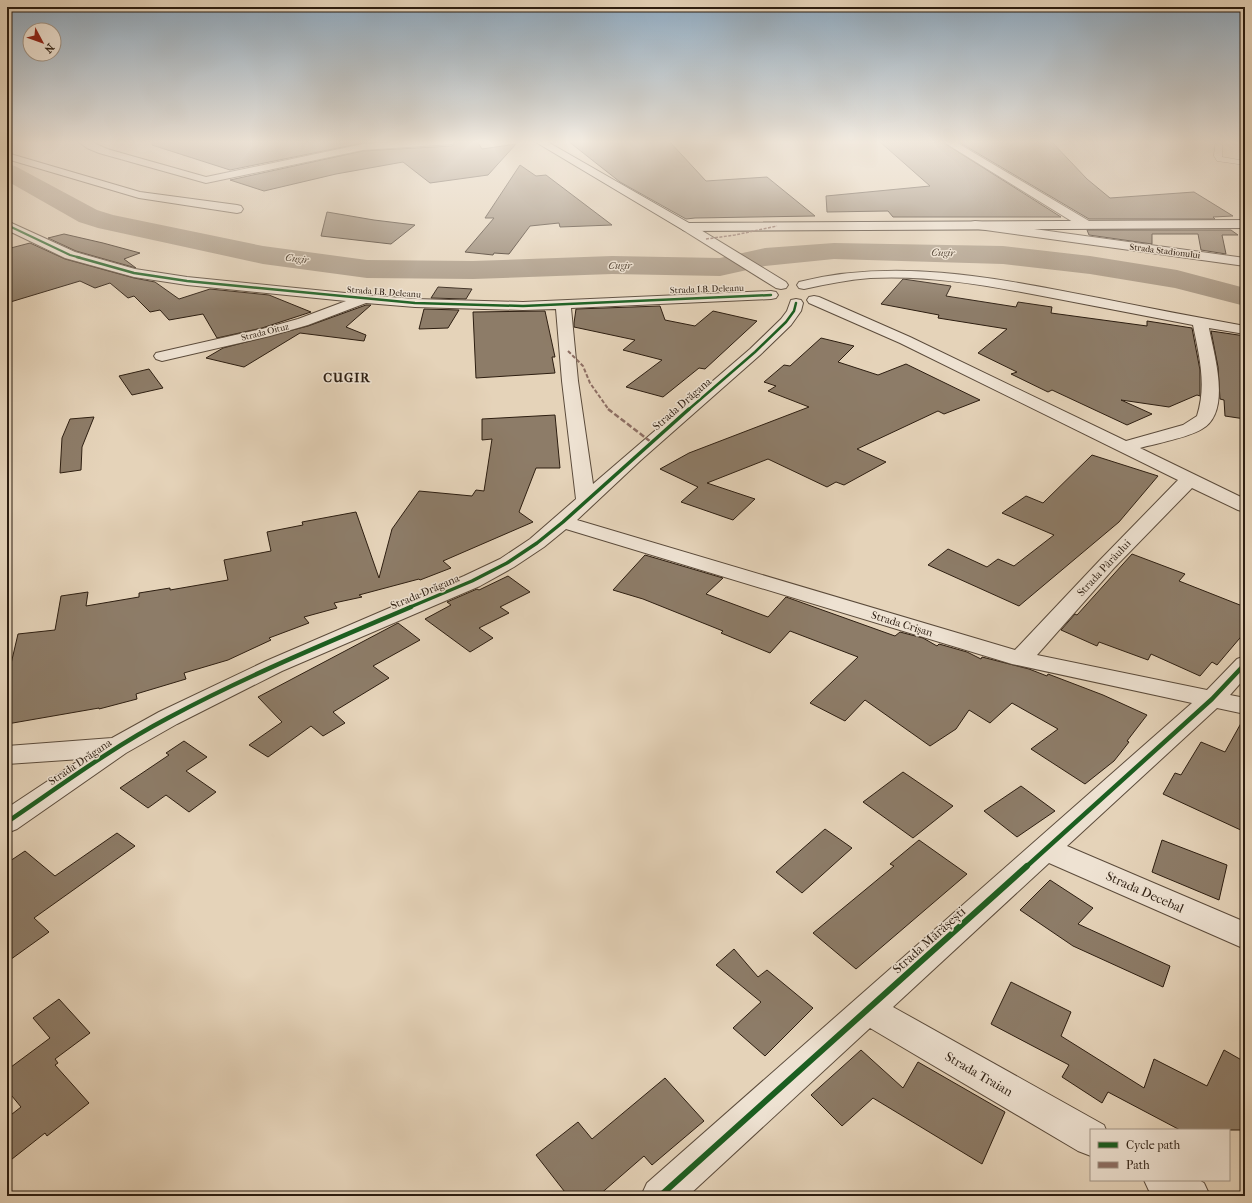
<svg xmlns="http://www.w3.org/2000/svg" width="1252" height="1203" font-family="'IM FELL French Canon',serif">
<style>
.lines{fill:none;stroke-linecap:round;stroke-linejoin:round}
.river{fill:#a69580;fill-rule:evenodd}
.building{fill:#8d7c68;stroke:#2d1e11}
.service-casing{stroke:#5b4b3b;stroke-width:1}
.minor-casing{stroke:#5b4b3b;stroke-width:2}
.secondary-casing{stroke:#2d1e11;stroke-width:2}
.service{fill:#eee2d2;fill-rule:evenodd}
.minor{fill:#eee2d2;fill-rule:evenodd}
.secondary{fill:#eee2d2;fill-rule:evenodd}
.quiet-far2{stroke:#8d6e63;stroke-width:1.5;stroke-dasharray:3 1.5;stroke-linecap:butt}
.quiet-far1{stroke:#8d6e63;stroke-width:2;stroke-dasharray:4 2;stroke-linecap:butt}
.quiet{stroke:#8d6e63;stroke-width:2.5;stroke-dasharray:5.5 2.5;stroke-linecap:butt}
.cycleway-far4-casing{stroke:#eee2d2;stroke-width:3.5}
.cycleway-far3-casing{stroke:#eee2d2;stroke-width:4}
.cycleway-far2-casing{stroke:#eee2d2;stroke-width:5.5}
.cycleway-far1-casing{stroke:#eee2d2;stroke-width:7}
.cycleway-casing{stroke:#eee2d2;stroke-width:8}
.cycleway-far4{stroke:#1b5e20;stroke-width:2}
.cycleway-far3{stroke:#1b5e20;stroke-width:2.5}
.cycleway-far2{stroke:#1b5e20;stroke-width:3.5}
.cycleway-far1{stroke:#1b5e20;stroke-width:4.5}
.cycleway{stroke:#1b5e20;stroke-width:6}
.labels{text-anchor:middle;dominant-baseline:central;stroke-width:3;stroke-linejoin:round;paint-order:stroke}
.far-street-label{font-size:9px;fill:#2d1e11;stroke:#eee2d2}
.far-water-label{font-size:10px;font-style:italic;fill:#574838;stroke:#eee2d2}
.street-label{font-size:11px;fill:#2d1e11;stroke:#eee2d2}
.far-district-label{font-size:13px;font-weight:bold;letter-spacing:1px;fill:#2d1e11;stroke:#eee2d2}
.near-street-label{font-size:13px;fill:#2d1e11;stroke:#eee2d2}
</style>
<rect width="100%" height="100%" fill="#e5d3b9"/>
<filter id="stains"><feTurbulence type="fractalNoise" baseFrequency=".005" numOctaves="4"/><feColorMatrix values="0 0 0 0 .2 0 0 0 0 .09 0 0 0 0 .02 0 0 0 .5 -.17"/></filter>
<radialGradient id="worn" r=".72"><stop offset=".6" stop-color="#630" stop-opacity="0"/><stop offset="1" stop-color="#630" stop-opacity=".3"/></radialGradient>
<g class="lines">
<path class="river" d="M7,164L15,166L97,210L113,215L263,246L367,260L473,261L612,256L720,258L765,248L834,243L1003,246L1090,256L1177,270L1245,288V306L1175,288L1090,274L1003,264L834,259L765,266L720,276L612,274L473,279L367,278L263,264L98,228L79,222L7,181Z"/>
</g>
<path class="building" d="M153,141H391L363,143L230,170L152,145Z
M458,141H477L482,149L516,144L488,175L430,183L403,162L336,174L264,191L230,180L363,151L452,146Z
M568,141H669L706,181L767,177L815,216L695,218L686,219L620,182Z
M879,141H941L1061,217H893L888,211L827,212L826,196L930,186Z
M957,141H1051L1087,179L1110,198L1194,192L1233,216L1213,217L1215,219H1089Z
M520,165L536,176L546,175L612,225L560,227L559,223L530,226L509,254L494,253L493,255L465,252L494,218H485Z
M327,212L374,220L415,225L391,244L321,236Z
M1087,230H1231L1238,235H1222L1226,254L1201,250L1198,234H1152V244L1089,235Z
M64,234L103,243L140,253L124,259L136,268L76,251L48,238Z
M30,243L65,259L134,278L155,282L179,299L210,289L269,295L311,312L262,328L217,338L203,314L169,320L160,310L150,312L134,296L128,298L110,283L95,288L80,281L7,303V249Z
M903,279L951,286L946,296L1016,307L1018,302L1052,307L1051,313L1147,326V321L1192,328L1200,370V396L1197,395L1169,407L1121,400L1152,414L1127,425L1052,390L1048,392L1011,374L1017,372L978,353L1007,329L938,318L939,315L881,304Z
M438,287L472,289L466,299L431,298Z
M366,305H371L346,327L366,335L364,341L300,333L244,367L206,358L223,348L308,326Z
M660,306L665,320L695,326L713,311L757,321L705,369L699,368L663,397L626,387L662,360L623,350L635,340L574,327V323L576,309Z
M424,309L459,310L448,328L419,329Z
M545,311L555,357H552L555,373L476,378L473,312Z
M1211,331L1245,336V419L1225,416L1224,400L1220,399L1218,367Z
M821,338L854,346L838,362L878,375L906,364L980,400L944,414L938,411L857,449L886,462L844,485L836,482L827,487L768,459L707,483L755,499L733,520L681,502L698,487L660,469L689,453L809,407L768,391L776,386L764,382L784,365L790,366Z
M149,369L163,388L132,395L119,376Z
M555,415L560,468H536L519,512L533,522L443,561L451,568L420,580L419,579L359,595L362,597L334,603L337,608L304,617L309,623L269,638L271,640L228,660L184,673L186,679L136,694L137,699L99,709V708L7,724V681L18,634L55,630L61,596L88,592L86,606L139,597V593L170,588V590L228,580L224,560L271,551L267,532L303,525L302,522L356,512L379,578L392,529L419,491L472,496L476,490L484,491L492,439L482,440V419Z
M94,417L82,447L81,470L60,473L62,438L70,419Z
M1092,455L1158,476L1119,522L1019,606L928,565L948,549L987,567L998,559L1014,566L1054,535L1002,513L1026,496L1043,503Z
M1132,554L1185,574L1179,581L1245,607V632L1217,665L1212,662L1200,676L1151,654L1148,660L1099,642L1097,646L1061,630L1075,614L1077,615Z
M645,555L723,578L706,594L768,617L786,597L895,636L900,632L923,638L937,646L939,644L967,652L981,659L982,657L1029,669L1047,676L1048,674L1103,695L1147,715L1127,741L1129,742L1114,761L1085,784L1031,749L1058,729L1012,703L990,723L969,710L956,729L930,746L865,700L845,721L810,703L858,657L790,631L770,653L721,633L723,631L643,599L613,590Z
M508,576L530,592L500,607L509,613L479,628L493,638L470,652L425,619L451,605L447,602L477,589L479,590Z
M398,623L420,640L373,666L389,678L333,712L345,723L323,736L311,726L268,757L249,745L282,722L258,697Z
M1245,716V832L1163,794L1175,773L1181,775L1201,742L1225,752Z
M184,741L207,757L186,771L216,792L189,812L166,795L148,808L120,788L169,755L166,753Z
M903,772L953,806L913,838L863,802Z
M1021,786L1055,811L1017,837L984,811Z
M825,829L852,848L802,893L776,872Z
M117,833L135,846L34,918L49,932L7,962V863L25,851L55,876Z
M919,840L967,874L856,969L813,933L894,866L890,864Z
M1162,840L1227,865L1219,900L1152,872Z
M1050,880L1093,908L1078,924L1170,966L1163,987L1073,946L1020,910Z
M734,949L758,977L767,970L813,1008L765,1056L733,1028L761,1002L716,965Z
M1011,982L1071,1012L1061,1036L1144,1088L1154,1059L1207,1086L1224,1050L1245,1062V1130H1180L1108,1092L1102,1103L1062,1077L1069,1065L991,1024Z
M59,999L90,1033L55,1059L58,1063L55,1065L89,1103L47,1136L45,1133L7,1163V1118L21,1107L7,1090V1070L50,1038L33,1018Z
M861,1050L903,1088L918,1062L1005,1112L982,1164L873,1098L842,1126L811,1095Z
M665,1078L704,1121L652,1165L644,1156L598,1196H568L536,1155L578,1122L592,1139Z"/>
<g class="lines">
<g class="service-casing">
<path id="service" d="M1216,141H1222V157L1245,161V165L1217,161L1214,156Z"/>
</g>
<g class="minor-casing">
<path id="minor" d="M78,141H90L107,149L206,177L363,144L411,141H457L452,144L363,150L206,183L99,153L87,148Z
M942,141H954L1089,221L1091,224L1089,227H1081Z
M7,153L140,192L237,205L241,206L243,209L241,212L237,213L139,198L7,159Z
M7,221L75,252L135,269L187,277L365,295L415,299L523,302L771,291L776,292L778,295L776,298L771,299L571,308L578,381L593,484L750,349L781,319L787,311L791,300L796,299L801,300L803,303L801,311L791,325L760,355L641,460L577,520L1015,650L1100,560L1178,480L900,343L809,303L807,300L809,297L814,296L819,297L910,337L1126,441L1183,425L1197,416C1207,385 1199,355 1193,325C1140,315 1086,304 1032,294C979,284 924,275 870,278C847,280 826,284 804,289L799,288L797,285L799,282C899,257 1000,279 1099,298C1148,308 1196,317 1245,326V334L1209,328C1214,355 1232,412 1202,429C1187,438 1158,443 1140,448L1245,499V512L1238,510L1192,488L1114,568L1037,655L1207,690L1237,659L1245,656V678L1230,695L1245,698V714L1217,708L1067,846L1245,922V949L1049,863L893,1007L1104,1125L1106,1130H1091V1156L1078,1151L870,1028L688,1196H641L647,1183L1192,703L1012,664L566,529L544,547L514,567L480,586L282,671L177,724L126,753L17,829L7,833V808L81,759L7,764V746L112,738L159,712L266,661L464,576L500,559L530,539L576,499L562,381L556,309L523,310L415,307L366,303L308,325L270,336L162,361L156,359L154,356L156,353L262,329L298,319L346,301L187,285L134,277L65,258L7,230Z
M975,221L1245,258V266L971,228L969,225L971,222Z
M687,223L691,224L786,282L788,285L786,288L781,289L776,288L683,230L681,227L683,224Z
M1144,1180H1199L1204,1183L1210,1196H1155L1150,1193Z"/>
</g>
<g class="secondary-casing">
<path id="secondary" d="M534,141H546L689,223L1245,220V228L687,231L683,230Z"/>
</g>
<use href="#service" class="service"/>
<use href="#minor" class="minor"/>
<use href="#secondary" class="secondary"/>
<path class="quiet-far2" d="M706,239L735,235L777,226"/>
<path class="quiet-far1" d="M568,351L583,366L590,383L609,410"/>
<path class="quiet" d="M608,409L651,442"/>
<g class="cycleway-far4-casing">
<path id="cycleway-far4" d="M7,225L70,255L81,258"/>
</g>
<g class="cycleway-far3-casing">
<path id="cycleway-far3" d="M77,257L134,273L187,281L415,303L523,306L771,295
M688,410L755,352L786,322L794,311L796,303"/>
</g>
<g class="cycleway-far2-casing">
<path id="cycleway-far2" d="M408,608L472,581L507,563L537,543L563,522L689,409"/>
</g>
<g class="cycleway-far1-casing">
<path id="cycleway-far1" d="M7,822C60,786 111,748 168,718C246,676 329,642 411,607
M1026,867L1212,699L1245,664"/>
</g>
<g class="cycleway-casing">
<path id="cycleway" d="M660,1196L1027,866"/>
</g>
<use href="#cycleway-far4" class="cycleway-far4"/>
<use href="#cycleway-far3" class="cycleway-far3"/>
<use href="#cycleway-far2" class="cycleway-far2"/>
<use href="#cycleway-far1" class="cycleway-far1"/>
<use href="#cycleway" class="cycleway"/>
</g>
<linearGradient id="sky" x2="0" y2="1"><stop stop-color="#8da8be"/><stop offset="0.46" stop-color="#f3ebe0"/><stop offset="1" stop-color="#f3ebe0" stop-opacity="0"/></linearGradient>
<rect width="1252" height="309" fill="url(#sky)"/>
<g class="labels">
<g class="far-street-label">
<text transform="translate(1165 251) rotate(7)">Strada Stadionului</text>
<text transform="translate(707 289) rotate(-2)">Strada I.B. Deleanu</text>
<text transform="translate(384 292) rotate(4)">Strada I.B. Deleanu</text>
<text transform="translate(265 332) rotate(-14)">Strada Oituz</text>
</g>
<g class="far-water-label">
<text transform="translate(943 253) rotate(1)">Cugir</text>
<text transform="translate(297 259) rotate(7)">Cugir</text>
<text x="620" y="266">Cugir</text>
</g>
<g class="street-label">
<text transform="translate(682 404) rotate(-41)">Strada Drăgana</text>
<text transform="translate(1104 568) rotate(-47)">Strada Pârâului</text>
<text transform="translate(425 592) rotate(-23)">Strada Drăgana</text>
<text transform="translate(902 624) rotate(17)">Strada Crișan</text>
<text transform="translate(80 762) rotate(-34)">Strada Drăgana</text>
</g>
<g class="far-district-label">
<text x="347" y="377">CUGIR</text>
</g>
<g class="near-street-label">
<text transform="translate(1145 892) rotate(24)">Strada Decebal</text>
<text transform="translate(929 940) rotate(-42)">Strada Mărășești</text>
<text transform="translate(979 1074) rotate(30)">Strada Traian</text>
</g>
</g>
<rect width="1252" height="1203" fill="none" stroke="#e5d3b9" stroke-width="24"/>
<rect x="8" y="8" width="1236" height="1187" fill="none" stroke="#2d1e11" stroke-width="2"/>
<rect x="12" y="12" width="1228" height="1179" fill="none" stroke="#2d1e11"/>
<rect x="1090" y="1129" width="140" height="52" fill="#eee2d2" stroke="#a19485"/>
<rect x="1098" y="1142" width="20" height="6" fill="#1b5e20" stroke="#a19485"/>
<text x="1126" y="1149" font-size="12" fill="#2d1e11">Cycle path</text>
<rect x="1098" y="1162" width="20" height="6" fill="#8d6e63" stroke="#a19485"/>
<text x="1126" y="1169" font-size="12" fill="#2d1e11">Path</text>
<g transform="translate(42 42) rotate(131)"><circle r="19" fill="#eee2d2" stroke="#a19485"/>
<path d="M0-3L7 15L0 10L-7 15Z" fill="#8f2418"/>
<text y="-6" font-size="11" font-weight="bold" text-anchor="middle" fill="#2d1e11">N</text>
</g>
<rect width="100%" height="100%" filter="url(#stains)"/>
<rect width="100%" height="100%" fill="url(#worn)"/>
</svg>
